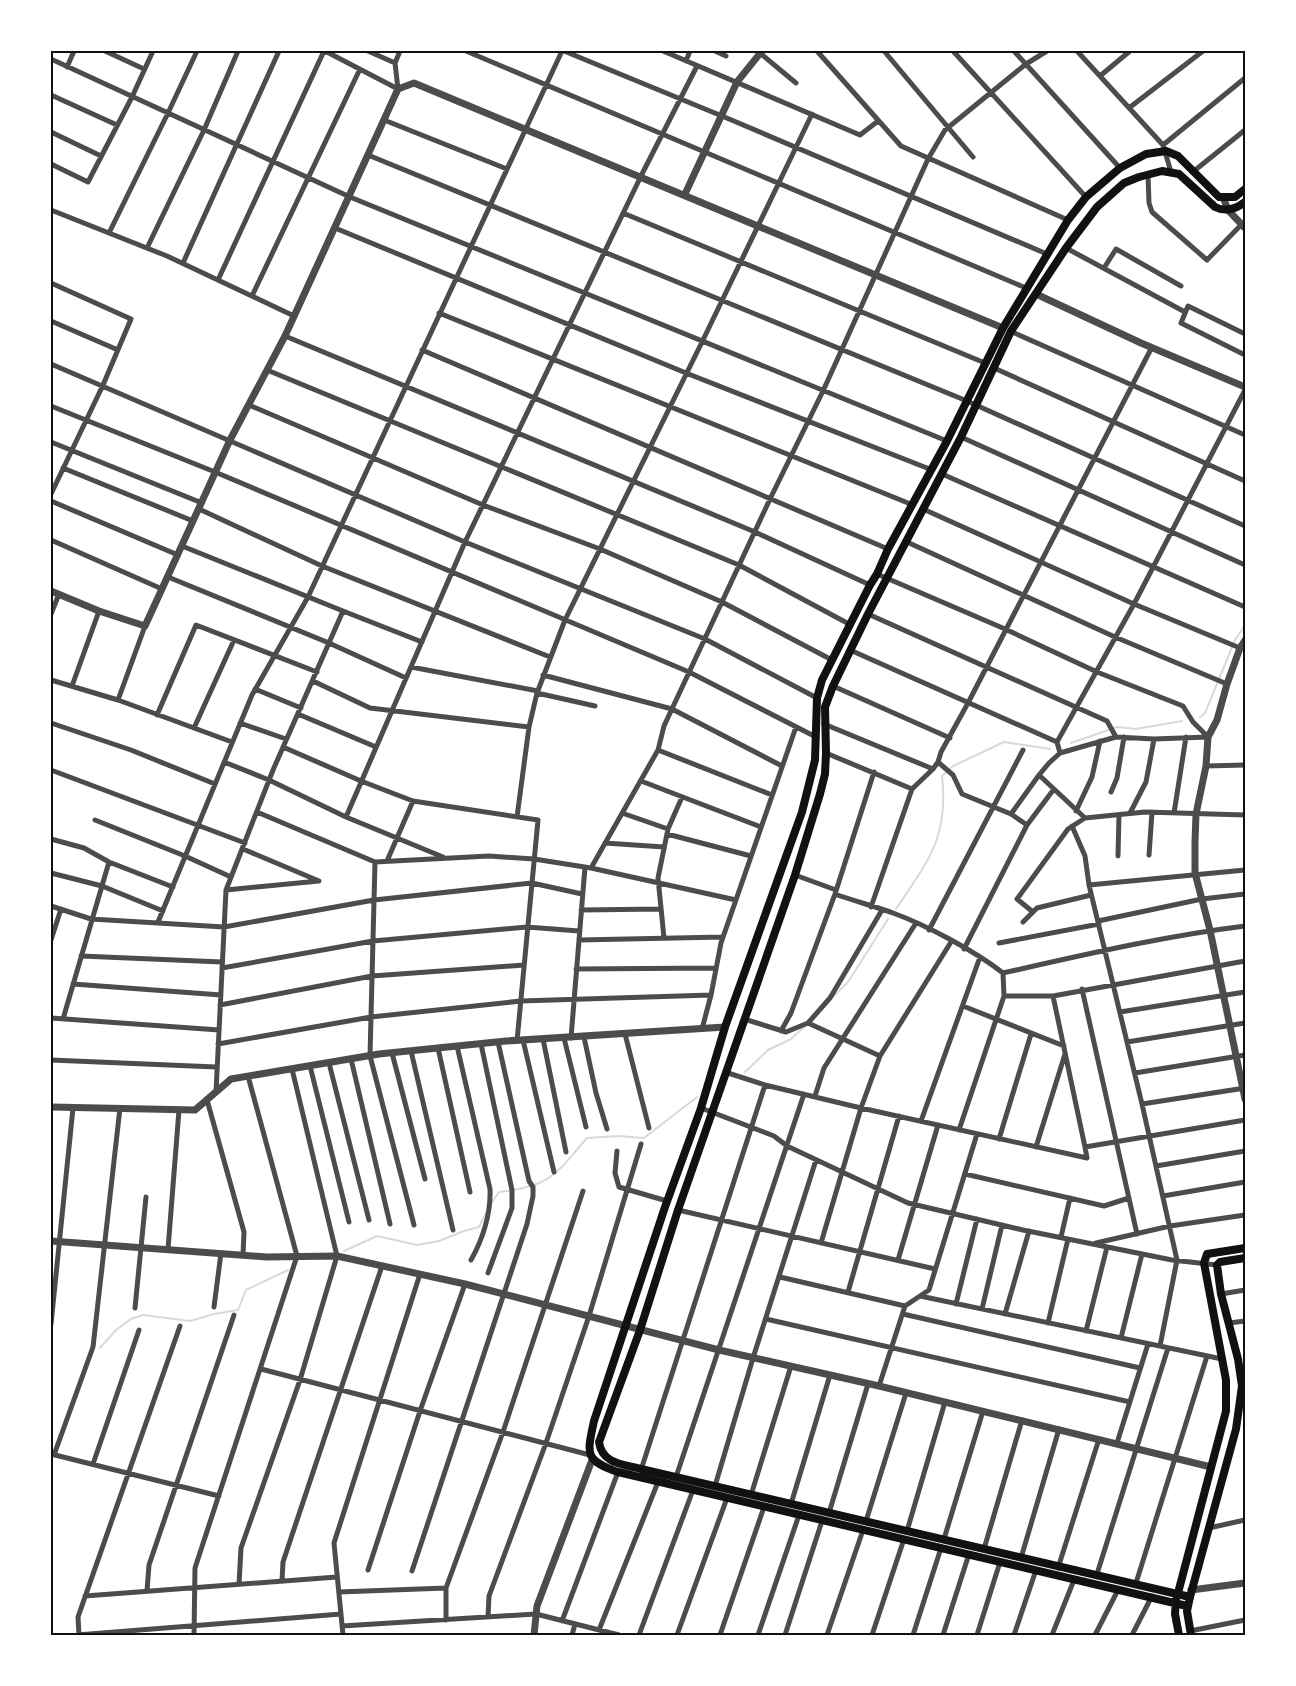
<svg xmlns="http://www.w3.org/2000/svg" width="1296" height="1686" font-family="'Fira Sans Condensed',sans-serif">
<style>
.lines{fill:none;stroke-linecap:round;stroke-linejoin:round}
.stream{stroke:#d9d9d9;stroke-width:2}
.minor{stroke:#4c4c4c;stroke-width:5}
.tertiary{stroke:#4c4c4c;stroke-width:7}
.secondary{stroke:#111;stroke-width:8}
.primary{stroke:#111;stroke-width:8}
.neatline{fill:none;stroke:#111;stroke-width:2}
</style>
<rect width="100%" height="100%" fill="#fff"/>
<g class="lines">
<path class="stream" d="M1200,717L1205,713L1235,640L1245,625
M1071,743L1117,727L1136,729L1182,721
M896,909C928,861 949,837 942,776L953,766L1004,742L1050,749
M833,997L848,982L888,919
M745,1072L768,1050L791,1039L804,1027
M492,1202L499,1192C551,1186 554,1176 587,1138L618,1136L644,1138L697,1097
M344,1251L377,1236L417,1245L439,1241L464,1231L479,1227L486,1213
M100,1348L116,1330L131,1319L143,1315L190,1321L214,1314L238,1310L246,1290L288,1270"/>
<path class="minor" d="M105,51L144,69
M325,51L398,89
M368,51L395,63
M466,51L1026,288
M564,51L722,116L1047,254
M663,51L860,135L878,121
M715,51L726,56
M817,51L901,146L1068,220
M884,51L973,157
M953,51L1086,197
M1014,51L1120,168
M1077,51L1163,145L1171,172
M760,53L796,83
M51,59L350,197L947,441
M686,61L690,51
M67,67L74,51
M1100,76L1130,51
M398,89L395,63L400,51
M51,95L117,125
M1129,108L1203,51
M384,120L507,169
M51,132L101,156
M1163,145L1245,78
M368,155L967,401L1245,526
M51,164L88,182L132,97L153,51
M1194,171L1245,130
M1148,174L1149,203L1152,212L1207,260L1242,224
M51,210L167,256L294,316
M623,213L985,363
M335,228L686,373L932,470
M109,233L168,113L197,51
M147,248L204,130L238,51
M1066,248L1185,312
M183,263L279,51
M1104,268L1116,249L1181,286
M218,280L324,51
M51,283L131,319L103,385L51,494
M252,296L360,69
M439,313L913,505
M51,321L118,350
M1010,331L1245,435
M1245,334L1188,306L1181,323L1245,355
M285,336L755,532L870,585
M422,350L888,549
M51,364L465,542L705,639L817,698
M994,368L1245,481
M267,370L739,565L849,624
M249,405L483,505L600,549L722,602L832,660
M51,406L215,472L689,672L816,737
M961,437L1245,565
M51,442L202,503
M63,468L193,521
M942,474L1245,607
M51,501L178,555
M199,509L322,566L550,657
M923,509L1134,604L1240,648
M51,540L162,589
M907,542L1115,637L1227,684
M182,546L343,611L273,770L226,890L216,1092
M877,574L1005,629L1097,672L1183,706L1193,722L1208,737
M168,577L329,643L406,678
M343,611L422,642
M51,614L59,594
M868,614L1107,721L1116,737
M850,650L1057,742
M411,667L538,691
M543,675L672,709L782,766
M51,680L118,700L232,742
M313,681L370,708L529,727
M72,686L99,611
M833,686L950,738
M255,689L301,708
M537,693L595,706
M118,700L145,626
M298,714L376,747
M157,715L196,625L317,672
M51,723L131,750L215,784
M240,723L286,739
M824,724L933,769
M194,728L234,640
M283,747L361,781L413,801L538,820L517,1041
M658,750L772,795
M826,753L912,789
M1060,753L1057,742L1134,604L1245,390
M224,762L269,780L346,817L443,857
M938,762L953,775L962,794L1011,814L1027,825
M1206,766L1245,765
M51,770L245,843
M1039,775L1085,818L1145,812L1245,815
M641,781L761,827
M1111,792L1117,778L1124,737
M1076,811L1092,777L1100,741
M257,812L375,862L489,856L534,859L591,868L658,750L664,726L770,499L823,391L928,159L945,130L1026,64L1047,51
M622,813L668,829
M1130,813L1146,782L1154,739
M1174,813L1186,737
M1011,814L1039,775L1049,763L1060,753L1116,737L1154,739L1208,737
M346,817L465,542L641,176L697,66
M517,817L529,727L537,693L565,620L703,340L812,114
M95,820L185,856L231,877
M1072,826L1085,856L1089,885L1142,1104L1177,1260L1160,1346
M667,834L751,856
M51,839L84,848L109,862L63,1019
M605,843L664,847
M1149,855L1152,812
M1118,856L1119,815
M387,861L413,801
M109,862L173,887
M375,862L370,1056L414,1225
M591,868L736,900
M51,873L102,886L163,911
M795,875L836,890
M1089,885L1245,870
M226,890L319,881L243,849
M835,894C854,901 874,906 893,913C926,925 975,951 1003,973L1004,996L959,1130
M51,906L91,919L224,927L374,900L532,883L582,894
M871,907L912,789L933,769L938,762L941,752L968,703L1152,347
M581,910L661,909
M1033,912L1017,899L1068,829L1085,818
M1098,921L1202,899L1245,894
M158,922L252,695L308,597L562,51
M1023,922L1037,908L1091,895
M929,930L1023,750
M664,938L658,878L668,829L682,797
M51,940L61,909
M579,940L723,937
M999,943L1099,924
M964,949L1027,825L1054,789
M81,956L222,962
M1245,961L1053,996L1085,1147L1245,1120
M222,968L373,941L527,927L579,931
M576,969L716,968
M1003,973C1083,955 1164,936 1245,926
M73,984L221,995
M1082,989L1137,1234
M1004,996H1053
M220,1005L372,976L524,965
M963,1006L1064,1046
M1120,1012L1245,992
M51,1018L219,1030
M744,1019L786,1032L808,1023L830,998L882,910
M808,1023L880,1056
M702,1029L711,995L721,943L796,727
M781,1031L791,1013L835,894L874,772
M625,1034L649,1128
M584,1037L596,1093L607,1129
M564,1038L586,1127
M571,1038L585,867
M543,1039L566,1152
M523,1040L554,1172
M1127,1042L1245,1023
M218,1044L371,1017L521,1001L711,995
M481,1044L512,1190V1208L488,1273
M457,1046L490,1189C491,1213 483,1239 471,1260
M438,1048L470,1192
M411,1051L453,1230
M392,1053L425,1179
M351,1059L390,1224
M51,1060L216,1067
M329,1063L369,1220
M310,1066L349,1222
M725,1072L765,1085L861,1108L1087,1158L1085,1147
M1135,1073L1245,1055
M815,1096L824,1068L916,923
M207,1100L244,1232L243,1255
M1142,1104L1245,1088
M701,1108L774,1136L787,1146L908,1203L1023,1230L1172,1260L1217,1265
M921,1121L980,957
M999,1139L1031,1034
M1036,1147L1065,1054
M617,1151L615,1173L619,1187L667,1201
M1156,1166L1245,1151
M965,1174L1104,1206L1129,1198
M1163,1196L1245,1182
M678,1210L935,1269
M1061,1237L1070,1198
M821,1243L861,1108L880,1056L951,942
M1096,1243L1170,1226L1245,1215
M168,1249L179,1110
M898,1260L938,1125
M780,1277L905,1306
M848,1292L899,1116
M1221,1294L1245,1290
M920,1296L1222,1359
M956,1304L977,1219
M214,1307L221,1253
M135,1308L146,1197
M982,1309L1002,1225
M903,1314L1140,1368
M1005,1314L1029,1231
M766,1319L1130,1402
M1048,1323L1068,1239
M1229,1323L1245,1321
M51,1324L73,1108
M1086,1331L1107,1247
M1121,1338L1142,1254
M261,1369L590,1455
M879,1386L905,1306L929,1290L977,1134
M1117,1443L1148,1344
M51,1454L219,1496
M54,1455L93,1347L120,1108
M93,1464L139,1330
M641,1470L765,1085
M676,1477L804,1094
M715,1486L753,1358L816,1160
M751,1495L791,1366
M791,1504L830,1375
M829,1513L868,1384
M866,1521L906,1393
M1209,1528L1245,1520
M907,1531L945,1402
M944,1539L983,1411
M984,1549L1022,1420
M1021,1558L1059,1429
M1058,1568L1099,1439
M368,1570L420,1411L465,1284
M412,1571L527,1224L533,1196V1187L529,1181L498,1042
M1097,1574L1168,1348
M282,1581L283,1562L382,1266
M1136,1583L1207,1356
M239,1584L241,1548L300,1380L337,1256L292,1069
M147,1591L149,1565L234,1315
M339,1592L446,1588
M85,1596L337,1577
M488,1617L489,1596L546,1443L589,1316L641,1144
M446,1620V1588L503,1432L583,1191
M562,1621L618,1472
M342,1626L536,1614L619,1635
M599,1630L658,1482
M1190,1631L1245,1620
M77,1635L341,1614
M79,1635L78,1617L180,1326
M194,1635L195,1568L297,1256L248,1076
M343,1635L334,1543L420,1274
M572,1635L575,1624
M639,1635L693,1490
M677,1635L727,1498
M720,1635L764,1507
M758,1635L799,1515
M785,1635L822,1521
M827,1635L863,1530
M872,1635L904,1539
M913,1635L941,1548
M943,1635L969,1554
M977,1635L1000,1562
M1014,1635L1036,1570
M1052,1635L1074,1580
M1095,1635L1118,1590
M1132,1635L1152,1596"/>
<path class="tertiary" d="M685,194L737,82L762,51
M1223,197L1228,210L1245,228
M1036,294L1141,343L1245,387
M51,591L99,611L145,626L230,440L285,336L398,89L414,83L1003,328
M1245,640L1240,648L1227,684L1217,720L1208,737L1206,766L1196,814L1195,842V873L1210,930L1245,1099
M51,1107L195,1110L231,1079L379,1054L506,1041L725,1027
M51,1241L267,1257L337,1256L465,1284L719,1350L879,1386L1211,1467
M1191,1590L1245,1583
M534,1635L537,1606L592,1460"/>
<path class="secondary" d="M1178,1593L1226,1411V1380L1204,1263L1207,1254L1245,1248
M1190,1597L1236,1429L1242,1386L1238,1359L1221,1294L1217,1265L1220,1262L1245,1258"/>
<path class="primary" d="M1176,1600L1175,1614L1179,1635
M1187,1606L618,1472C584,1460 587,1454 594,1421L665,1207L701,1108L725,1027L802,812L815,760L817,698L822,680L870,585L877,574L888,549L947,441L1003,328L1068,220L1086,197L1120,168L1146,154L1166,151L1178,156L1219,197H1235L1245,189
M1191,1635L1187,1611L1190,1597L641,1469C623,1464 602,1464 599,1442L640,1330L678,1210L795,875L820,794L825,774L826,753L825,707L833,686L868,614L961,437L1011,331L1066,248L1097,207L1124,183L1139,177L1162,171L1179,174L1215,207C1225,212 1236,209 1245,202"/>
</g>
<rect width="1296" height="1686" fill="none" stroke="#ffffff" stroke-width="105"/>
<rect x="52" y="52" width="1192" height="1582" class="neatline"/>
</svg>
